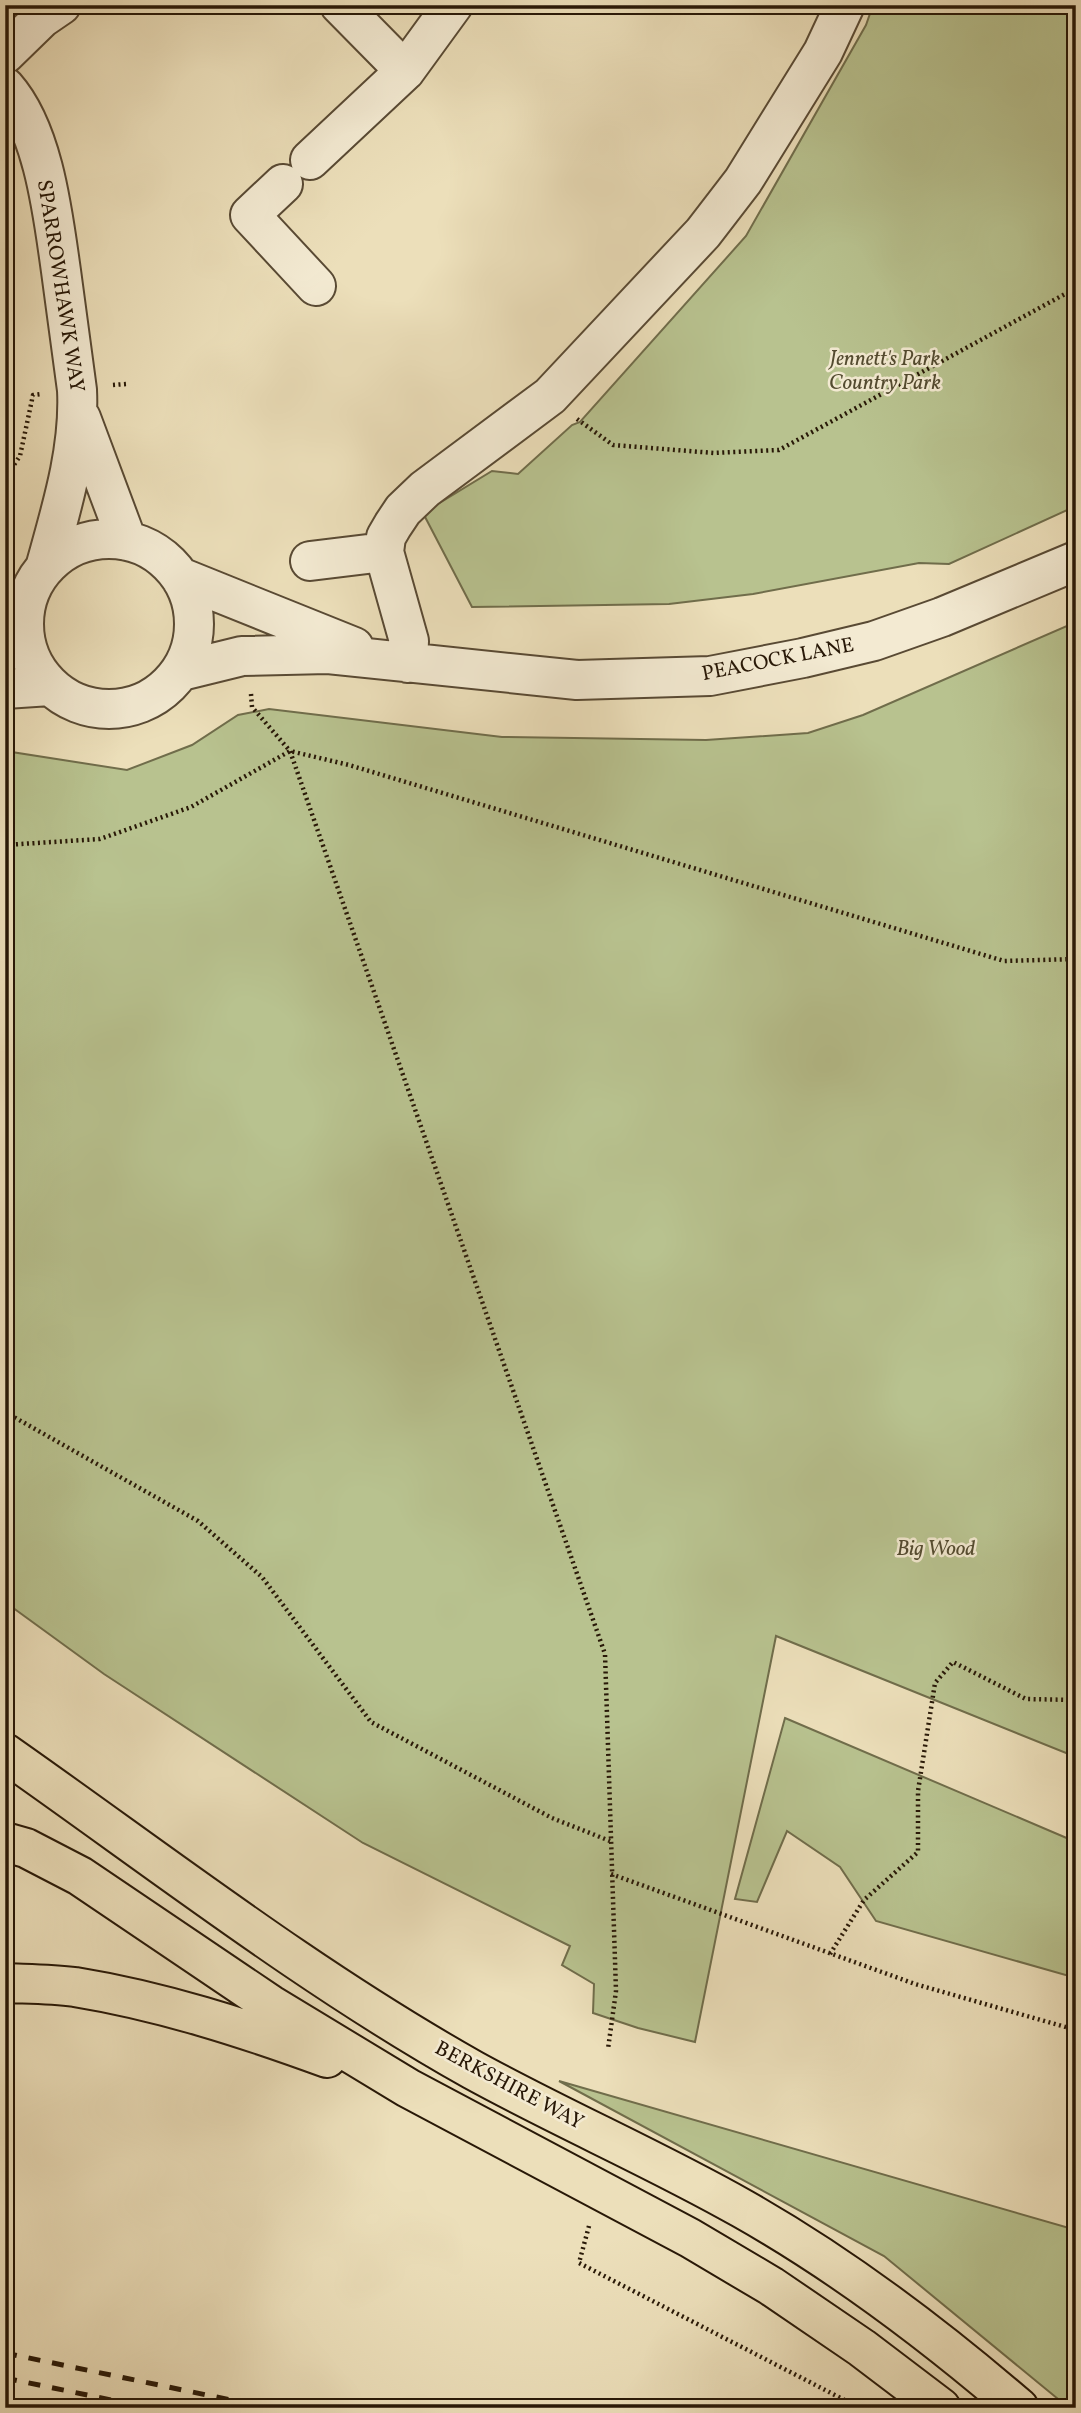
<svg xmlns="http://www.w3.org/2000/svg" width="1081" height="2413" font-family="Vollkorn,serif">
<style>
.green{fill:#b8c28f;stroke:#706d4b;stroke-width:2}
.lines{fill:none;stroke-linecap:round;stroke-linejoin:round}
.minor-casing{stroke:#594a34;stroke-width:42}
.highway-casing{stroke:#281807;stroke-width:42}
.path{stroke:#281807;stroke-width:4.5;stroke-dasharray:2 3.5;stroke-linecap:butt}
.minor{stroke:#f3ead2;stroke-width:38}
.highway{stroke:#ecdfba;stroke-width:38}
.rail{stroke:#281807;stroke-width:5;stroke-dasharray:12 12;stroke-linecap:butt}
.labels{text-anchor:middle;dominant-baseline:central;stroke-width:5;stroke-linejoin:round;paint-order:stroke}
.street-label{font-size:21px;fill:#281807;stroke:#f3ead2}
.park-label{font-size:21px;font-style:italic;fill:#534b30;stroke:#f3ead2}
</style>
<rect width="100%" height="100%" fill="#ecdfba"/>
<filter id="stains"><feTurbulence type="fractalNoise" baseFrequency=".00286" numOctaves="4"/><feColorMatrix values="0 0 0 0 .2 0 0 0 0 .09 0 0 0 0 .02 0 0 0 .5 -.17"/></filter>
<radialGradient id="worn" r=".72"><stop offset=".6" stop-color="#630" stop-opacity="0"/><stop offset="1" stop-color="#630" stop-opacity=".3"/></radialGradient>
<path class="green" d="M873,5H1076V506L949,564L919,563L753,594L669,604L472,607L423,513L492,471L518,474L572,425L580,422L746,236L866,25Z
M1076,622V1757L776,1636L695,2042L638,2028L593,2013L594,1984L562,1965L570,1946L363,1843L104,1674L5,1602V751L127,770L192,745L238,715L269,709L502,737L706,740L808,733L863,715Z
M785,1718L1076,1842V1978L876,1921L840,1867L787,1831L757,1902L735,1899Z
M559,2081L1076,2230V2408H1069L884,2256Z"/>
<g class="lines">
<g class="minor-casing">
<path id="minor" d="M340,5L405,71
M5,54L42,18L61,5
M5,87C44,131 53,215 61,271C66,311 72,350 77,390C80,450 61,510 45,568
M310,160L405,71L453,5
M283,184L250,215L316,286
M81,418L127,541
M24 624a85 85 0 1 1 170 0a85 85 0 1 1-170 0Z
M310,561L384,552
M180,577L354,647
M408,663L409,641L384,552L386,537L393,525L403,510L425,489L550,396L703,233L743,181L823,52L845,5
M181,671L242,656L328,654L577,680L710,676L803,658L874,641L942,617L1076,561
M5,689L50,686"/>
</g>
<g class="highway-casing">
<path id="highway" d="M5,1753C159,1861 309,1978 473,2070C562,2119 655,2159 743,2209C842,2265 933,2334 1019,2408
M5,1842L26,1848L80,1876L271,2005L408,2088L690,2238L771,2286L862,2348L941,2408
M5,1983C28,1984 52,1984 75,1987C161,2001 245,2028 327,2058"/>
</g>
<path class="path" d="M113,385L126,384
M577,419L613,445L714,453L779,450L1076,288
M5,478L20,456L33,395L41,394
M251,694L252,707L290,751L605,1654L616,1991L608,2049
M5,845L100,839L191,807L290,751L349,765L1004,961L1076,959
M5,1412L198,1521L262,1577L371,1722L552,1818L610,1841
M611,1874L915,1984L1076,2030
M830,1954L864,1900L918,1852V1791L935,1683L953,1662L1026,1699L1076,1700
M589,2226L579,2263L860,2408"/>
<use href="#minor" class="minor"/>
<use href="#highway" class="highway"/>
<path class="rail" d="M5,2353L269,2408
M5,2378L150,2408"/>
</g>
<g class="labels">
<g class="street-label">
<text transform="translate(60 286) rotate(81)">SPARROWHAWK WAY</text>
<text transform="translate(778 660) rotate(-11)">PEACOCK LANE</text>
<text transform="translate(509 2086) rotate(28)">BERKSHIRE WAY</text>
</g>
<g class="park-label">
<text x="885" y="359">Jennett's Park<tspan x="885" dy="24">Country Park</tspan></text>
<text x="936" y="1549">Big Wood</text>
</g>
</g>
<rect width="1081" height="2413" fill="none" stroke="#ecdfba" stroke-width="28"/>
<rect x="7" y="7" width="1067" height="2399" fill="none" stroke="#281807" stroke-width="3.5"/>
<rect x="14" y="14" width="1053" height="2385" fill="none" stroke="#281807" stroke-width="2"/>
<rect width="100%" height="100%" filter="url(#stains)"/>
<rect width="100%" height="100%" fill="url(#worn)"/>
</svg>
